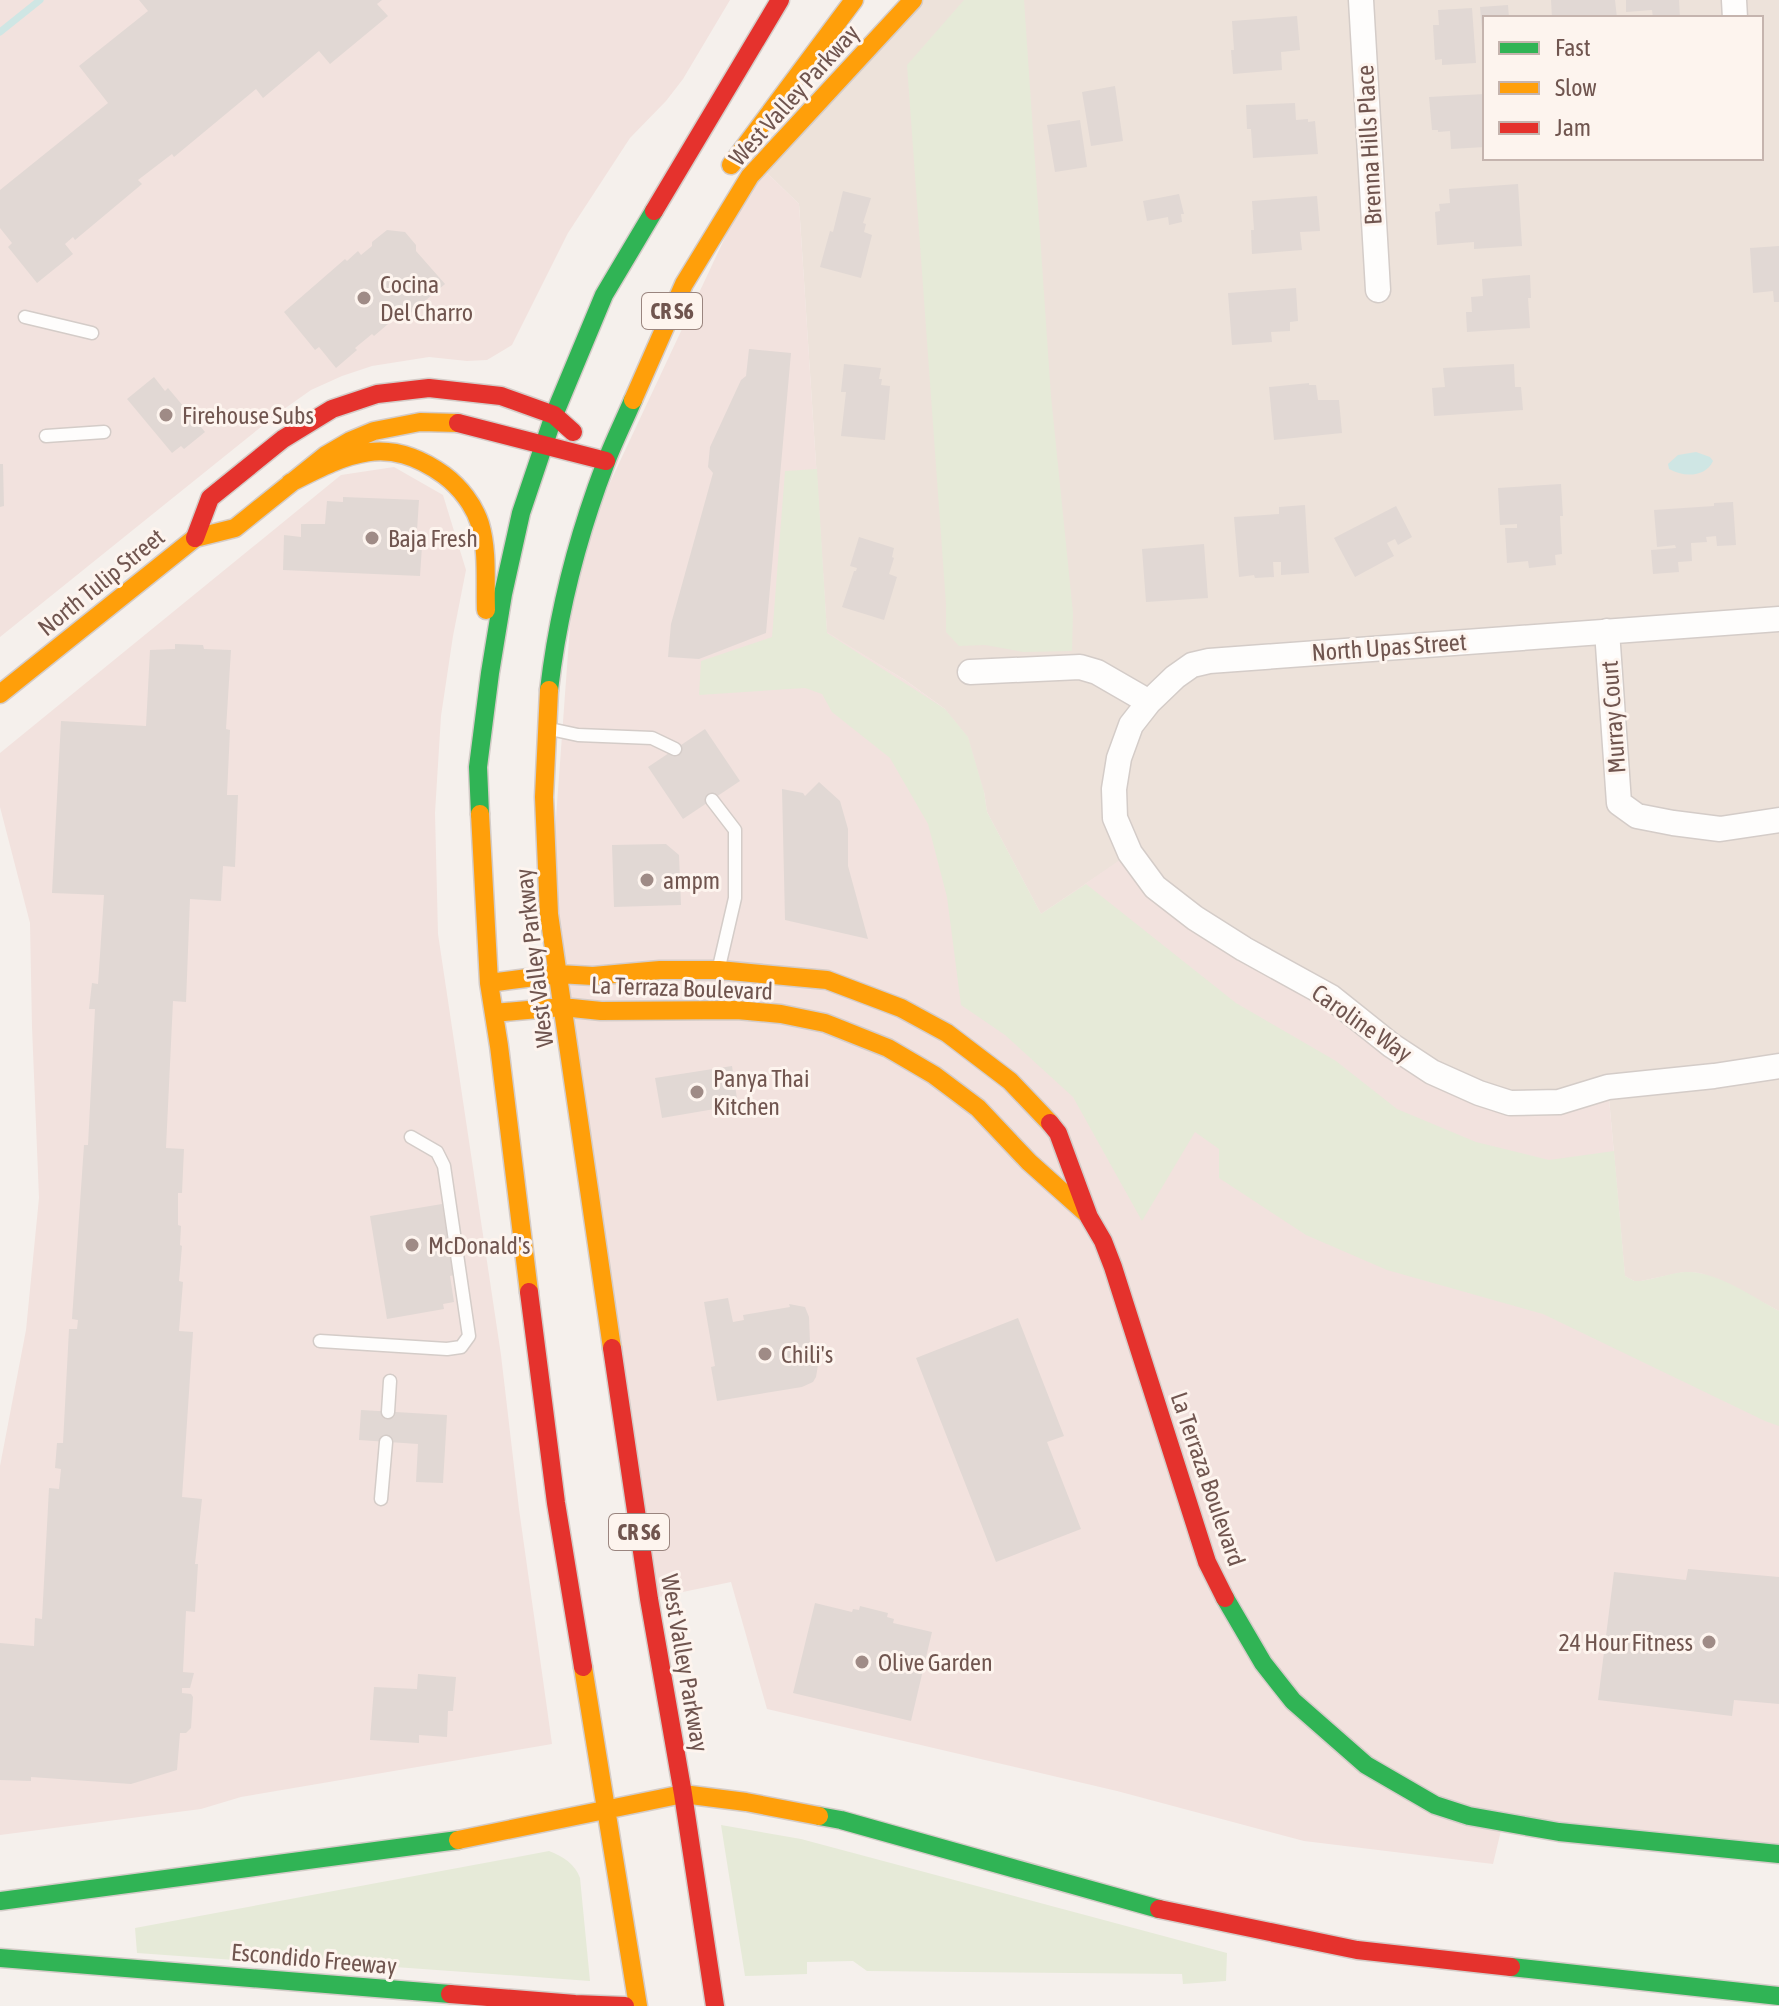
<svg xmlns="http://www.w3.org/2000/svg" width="1779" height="2006" font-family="'Asap Condensed',sans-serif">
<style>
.residential{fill:#ede2da;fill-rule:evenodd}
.commercial{fill:#f2e2de}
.green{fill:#e6ead8}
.water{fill:#cfe6e4}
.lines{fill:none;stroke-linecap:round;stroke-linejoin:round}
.stream{stroke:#cfe6e4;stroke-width:7}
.building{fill:#e1d8d4}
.lane-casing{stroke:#d4ccc8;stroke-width:15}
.street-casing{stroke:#d4ccc8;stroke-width:27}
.fast-casing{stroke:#d4ccc8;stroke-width:21}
.slow-casing{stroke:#d4ccc8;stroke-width:21}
.jam-casing{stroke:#d4ccc8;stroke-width:21}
.lane{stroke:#fefdfc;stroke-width:12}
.street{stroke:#fefdfc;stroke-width:24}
.fast{stroke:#30b455;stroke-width:18}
.slow{stroke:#ff9f0a;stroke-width:18}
.jam{stroke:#e5322d;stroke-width:18}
.poi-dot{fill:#9f8b86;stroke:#fdf4ee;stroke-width:3}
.labels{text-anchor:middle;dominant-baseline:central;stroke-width:6;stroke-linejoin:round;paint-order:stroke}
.shield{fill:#fdf4ee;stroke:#9a857f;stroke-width:2}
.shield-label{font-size:22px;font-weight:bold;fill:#70554f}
.street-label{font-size:24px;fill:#70554f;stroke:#fdf4ee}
.poi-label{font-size:24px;fill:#70554f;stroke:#fdf4ee;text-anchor:start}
</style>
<rect width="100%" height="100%" fill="#f5f0ec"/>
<path class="residential" d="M913,0H1779V1311L1728,1284L1700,1273L1684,1272L1641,1281H1634L1625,1276L1608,1087L1559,1102L1479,1093L1244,949L1130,854L1041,914L987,812L984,792L945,709L905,680L827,633L799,204L759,165ZM1485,18H1761V158H1485Z"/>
<path class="commercial" d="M0,0H730L683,79L666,101L630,138L568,233L512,345L487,360L467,361L429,357L372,366L342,376L311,390L277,414L0,637Z
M759,165L799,204L827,632L905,680L945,709L968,737L984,792L987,812L1041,914L1130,853L1155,887L1391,1045L1510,1103L1608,1087L1625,1276L1634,1281H1641L1684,1272L1700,1273L1728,1284L1779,1311V1854L1503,1822L1493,1864L1304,1841L1117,1791L767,1709L731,1582L649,1599L549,914L575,557Z
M394,467L443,495L466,570L453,636L441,716L435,813L438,934L501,1355L519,1509L552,1744L241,1797L201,1809L0,1835V1466L26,1330L39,1198L32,1027L30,923L0,807V753L341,475Z"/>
<path class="green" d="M964,0H1024L1051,396L1073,613L1072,651L1023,652L985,645L959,646L946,632V604L907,65Z
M817,469L827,633L945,709L968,737L984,792L987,812L1041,914L1086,884L1236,1003L1336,1061L1397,1109L1476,1142L1549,1160L1614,1151L1625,1276L1634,1281H1641C1655,1279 1671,1273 1685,1272C1715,1270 1753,1297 1779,1311V1426L1765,1421L1543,1314L1387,1270L1306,1235L1219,1178V1149L1195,1132L1142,1221L1073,1097L1005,1035L961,1005L947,897L928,824L890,758L832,712L822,694L805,688L699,695L701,661L772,637L785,471Z
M721,1825L801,1839L1227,1953L1226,1981L1183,1984L1182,1974L867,1971L853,1961L807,1962V1974L745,1976Z
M549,1851C564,1857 575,1864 580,1878L590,1981L311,1961H249L137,1953L135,1928Z"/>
<path class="water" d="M1696,452L1710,457L1713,461C1705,478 1683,477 1669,469L1668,464L1678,455Z"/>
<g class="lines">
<path class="stream" d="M0,32L40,0"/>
</g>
<path class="building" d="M139,0H382L377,4L388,16L330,64L319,51L263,98L256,89L174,157L172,154L138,180L142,184L75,240L73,237L65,244L73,254L37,283L8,247L12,243L0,228V190L108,103L79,66L148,11Z
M1551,0H1615L1617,18H1552Z
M1626,0H1679L1680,18H1653L1652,10L1626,12Z
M1508,5L1509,18H1485V41H1483L1480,7Z
M1472,8L1476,63L1442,65V59L1435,60L1433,25H1439L1438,10Z
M1297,16L1300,50L1281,52L1282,70L1233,74L1231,50H1234L1232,21Z
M1115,86L1123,141L1091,146L1082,92Z
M1485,94V147L1451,149L1450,131L1438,132V130H1432L1429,97Z
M1295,103L1296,120L1308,119V122L1315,121L1318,154L1253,158L1251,129H1247L1246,105Z
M1080,120L1087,167L1055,172L1047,125Z
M1518,184L1522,246L1474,249V242L1437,245L1435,212L1440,211L1439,204L1450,203L1449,189Z
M843,191L871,198L863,223L866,224L864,232L872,235L861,278L820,267L830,231L833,232Z
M1179,194L1184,214H1181L1182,222L1169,225L1168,217L1147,221L1143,201Z
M1317,196L1320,231L1300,232L1302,250L1252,254L1251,230H1254L1252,201Z
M387,230L405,232L416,245V251L445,284L406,317L402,312L374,336L372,334L355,348L357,350L336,368L319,347L315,350L284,312L345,259L347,261L358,251L361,255L372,246V242Z
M1779,246V302H1774L1773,291L1753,293L1750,248Z
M1530,275L1531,298H1528L1530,328L1467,332L1466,312H1472L1471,297L1483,296L1482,279Z
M1296,288L1298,321L1290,322V331L1271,332L1272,342L1232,345L1228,293Z
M749,349L791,353L766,633L699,659L668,657L671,624L713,473L708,467L710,447L741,380L746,376Z
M844,364L881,368L879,379H882L881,385L890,386L885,440L841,436L846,392H841Z
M1514,364L1515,387H1521L1523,410L1434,416L1432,388L1445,387L1443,368Z
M154,377L165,391L168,388L205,432L184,449L181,446L172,453L127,399Z
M1309,383V385H1316L1318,400H1339L1342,433L1274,440L1269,387Z
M0,464H3L4,506L0,507Z
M1561,484L1563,516H1560L1562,554L1555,555L1556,565L1529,568L1528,561L1507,563L1505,528H1517V524L1500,525L1498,488Z
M343,497L419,500L417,531H423L420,576L283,570L284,535L301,537V524H325L327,501L343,502Z
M1733,502L1736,545L1717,546L1716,536L1706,537L1707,542L1691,543L1692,561L1678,562L1679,572L1653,574L1651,550L1676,548L1675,545L1657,547L1654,510L1714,506V503Z
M1305,505L1309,573L1281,575V562H1273L1274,577L1255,578L1254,575L1239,577L1234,517L1279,514V507Z
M1396,506L1412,537L1398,545L1395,539L1387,543L1394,556L1355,577L1334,538Z
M859,537L894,548L892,557L894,558L889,574L897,577L884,620L842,607L854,571H856L857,568L850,566Z
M1204,544L1208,598L1146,602L1142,549Z
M175,644L203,645L204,649L231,650L226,729L230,730L227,795H238L235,867L223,866L221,901L190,899L186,1002L173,1001L166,1148L184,1149L182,1193H178V1225L181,1226L180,1245L182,1246L179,1281L183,1282L179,1331L193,1332L182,1497L202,1499L195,1564H198L195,1612L186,1611L183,1672L194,1673L190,1688H182V1693L191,1694L193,1697L191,1728L186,1733H180L177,1770L131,1784L31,1777V1781L0,1780V1643L34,1646L35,1618L42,1619L49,1488L59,1489L61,1469L55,1468L57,1443H63L69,1329H77L78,1320L72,1319L84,1145H88L95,1009H89L92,983L98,984L104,895L52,893L61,721L146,726L150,650L175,649Z
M705,729L740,781L683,819L648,767Z
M819,782L840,801L848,829V866L868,939L785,920L782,789L803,793L805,796Z
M666,844L679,855L681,905L614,907L612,845Z
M732,1066L738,1105L662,1118L655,1078Z
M442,1204L454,1275L450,1276L454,1302L443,1304L444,1309L387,1319L370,1216Z
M728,1298L733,1322L744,1320L743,1315L790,1307L789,1304L805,1307L809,1317L810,1343L815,1342L818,1365L816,1377L813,1382L802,1387L717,1401L711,1367L715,1366L704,1302Z
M1018,1318L1064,1436L1047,1442L1081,1529L996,1562L916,1358Z
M361,1410L447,1415L443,1483L416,1482L418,1444L359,1440Z
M1688,1569L1779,1577V1704L1734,1700L1732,1716L1598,1700L1614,1572L1686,1580Z
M815,1603L852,1612L853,1609L859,1610L860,1606L888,1613L887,1617L894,1619L893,1623L932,1632L911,1721L793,1693Z
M418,1674L456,1677L453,1711H448L447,1737L419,1735V1743L370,1740L374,1687L417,1689Z"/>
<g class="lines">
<g class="lane-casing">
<path id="lane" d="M25,317L92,333
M46,436L104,432
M550,729L578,735L652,738L675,749
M712,800L735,830V898L719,967
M320,1341L447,1349L461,1347L469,1336L444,1166L437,1152L411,1137
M388,1412L390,1381
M381,1499L386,1442"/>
</g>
<g class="street-casing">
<path id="street" d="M1361,0L1378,290
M1734,0L1735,18
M1779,619L1209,661L1192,665L1175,677L1149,702L1131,725L1119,758L1114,789L1115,818L1130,853L1155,887L1195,918L1244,949L1331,997L1391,1045L1432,1072L1479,1093L1510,1103L1559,1102L1608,1087L1714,1076L1779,1066
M1607,631L1619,803L1637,816L1673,823L1720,829L1779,820
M970,672L1080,667L1097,672L1149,702"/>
</g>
<g class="fast-casing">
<path id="fast" d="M549,690C558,613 578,535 606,462C614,441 624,421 633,400
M480,814L478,767L490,673L503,594L521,513L554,415L604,295L654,211
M1225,1598L1263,1663L1293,1701L1366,1765L1435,1805L1469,1816L1559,1832L1779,1854
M819,1816L841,1820L1159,1909
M0,1901L458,1840
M0,1958L450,1994
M1511,1967L1779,1996"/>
</g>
<g class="slow-casing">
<path id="slow" d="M731,165L854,0
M633,400L684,284L750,176L913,0
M290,483C347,454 386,433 444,475C460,487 474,505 480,524C488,551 485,582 486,610
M549,690L544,797L549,914L612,1348
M0,694L195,538L235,528L326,455L350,441L374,431L420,422L458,423
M480,814L489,983L499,1046L529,1292
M489,983L558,974L593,976L660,970H719L827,980L901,1008L947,1033L1010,1081L1050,1123
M494,1013L562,1007L601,1011L737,1010L781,1014L825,1023L888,1048L934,1075L978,1108L1029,1162L1086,1213
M583,1667L638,2006
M458,1840L683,1794L746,1802L819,1816"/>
</g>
<g class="jam-casing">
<path id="jam" d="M654,211L780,0
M458,423L606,461
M195,538L210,498L283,439L332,409L377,394L429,388L501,396L554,415L573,432
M1050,1123L1058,1133L1089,1217L1103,1241L1113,1267L1207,1562L1225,1598
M529,1292L556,1503L583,1667
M612,1348L649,1599L683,1794L715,2006
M1159,1909L1357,1950L1511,1967
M450,1994L575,2004L625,2006"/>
</g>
<use href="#lane" class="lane"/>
<use href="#street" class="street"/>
<use href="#fast" class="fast"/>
<use href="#slow" class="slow"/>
<use href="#jam" class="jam"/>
</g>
<g class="poi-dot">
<circle cx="364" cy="298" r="8"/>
<circle cx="166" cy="415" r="8"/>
<circle cx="372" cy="538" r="8"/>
<circle cx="647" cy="880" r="8"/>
<circle cx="697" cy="1092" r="8"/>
<circle cx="412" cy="1245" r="8"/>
<circle cx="765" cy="1354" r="8"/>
<circle cx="1709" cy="1642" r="8"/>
<circle cx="862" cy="1662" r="8"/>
</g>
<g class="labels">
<g class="shield">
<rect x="642" y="293" width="60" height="36" rx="6"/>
<rect x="609" y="1514" width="60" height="36" rx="6"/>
</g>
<g class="shield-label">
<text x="672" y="311">CR S6</text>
<text x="639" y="1532">CR S6</text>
</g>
<g class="street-label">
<text transform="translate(794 95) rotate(-48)">West Valley Parkway</text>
<text transform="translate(1369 145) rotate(-93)">Brenna Hills Place</text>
<text transform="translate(101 582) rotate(-39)">North Tulip Street</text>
<text transform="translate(1389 647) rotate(-4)">North Upas Street</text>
<text transform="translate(1613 717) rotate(-94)">Murray Court</text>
<text transform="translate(534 958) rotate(-97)">West Valley Parkway</text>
<text transform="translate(682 988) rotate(2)">La Terraza Boulevard</text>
<text transform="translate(1362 1023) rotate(35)">Caroline Way</text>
<text transform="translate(1208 1479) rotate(71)">La Terraza Boulevard</text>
<text transform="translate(685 1663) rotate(80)">West Valley Parkway</text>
<text transform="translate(314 1959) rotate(5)">Escondido Freeway</text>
</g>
<g class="poi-label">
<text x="380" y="284">Cocina<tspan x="380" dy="28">Del Charro</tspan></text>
<text x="182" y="415">Firehouse Subs</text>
<text x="388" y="538">Baja Fresh</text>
<text x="663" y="880">ampm</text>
<text x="713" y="1078">Panya Thai<tspan x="713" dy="28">Kitchen</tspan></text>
<text x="428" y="1245">McDonald's</text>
<text x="781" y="1354">Chili's</text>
<text x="1693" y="1642" text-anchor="end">24 Hour Fitness</text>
<text x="878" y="1662">Olive Garden</text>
</g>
</g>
<rect x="1483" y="16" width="280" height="144" fill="#fdf4ee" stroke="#c5b4ae" stroke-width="2"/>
<rect x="1499" y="42" width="40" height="12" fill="#30b455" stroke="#c5b4ae" stroke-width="2"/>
<text x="1555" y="56" font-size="24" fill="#70554f">Fast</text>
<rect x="1499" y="82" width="40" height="12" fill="#ff9f0a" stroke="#c5b4ae" stroke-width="2"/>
<text x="1555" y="96" font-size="24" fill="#70554f">Slow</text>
<rect x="1499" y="122" width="40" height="12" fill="#e5322d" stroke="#c5b4ae" stroke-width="2"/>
<text x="1555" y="136" font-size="24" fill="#70554f">Jam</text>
</svg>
